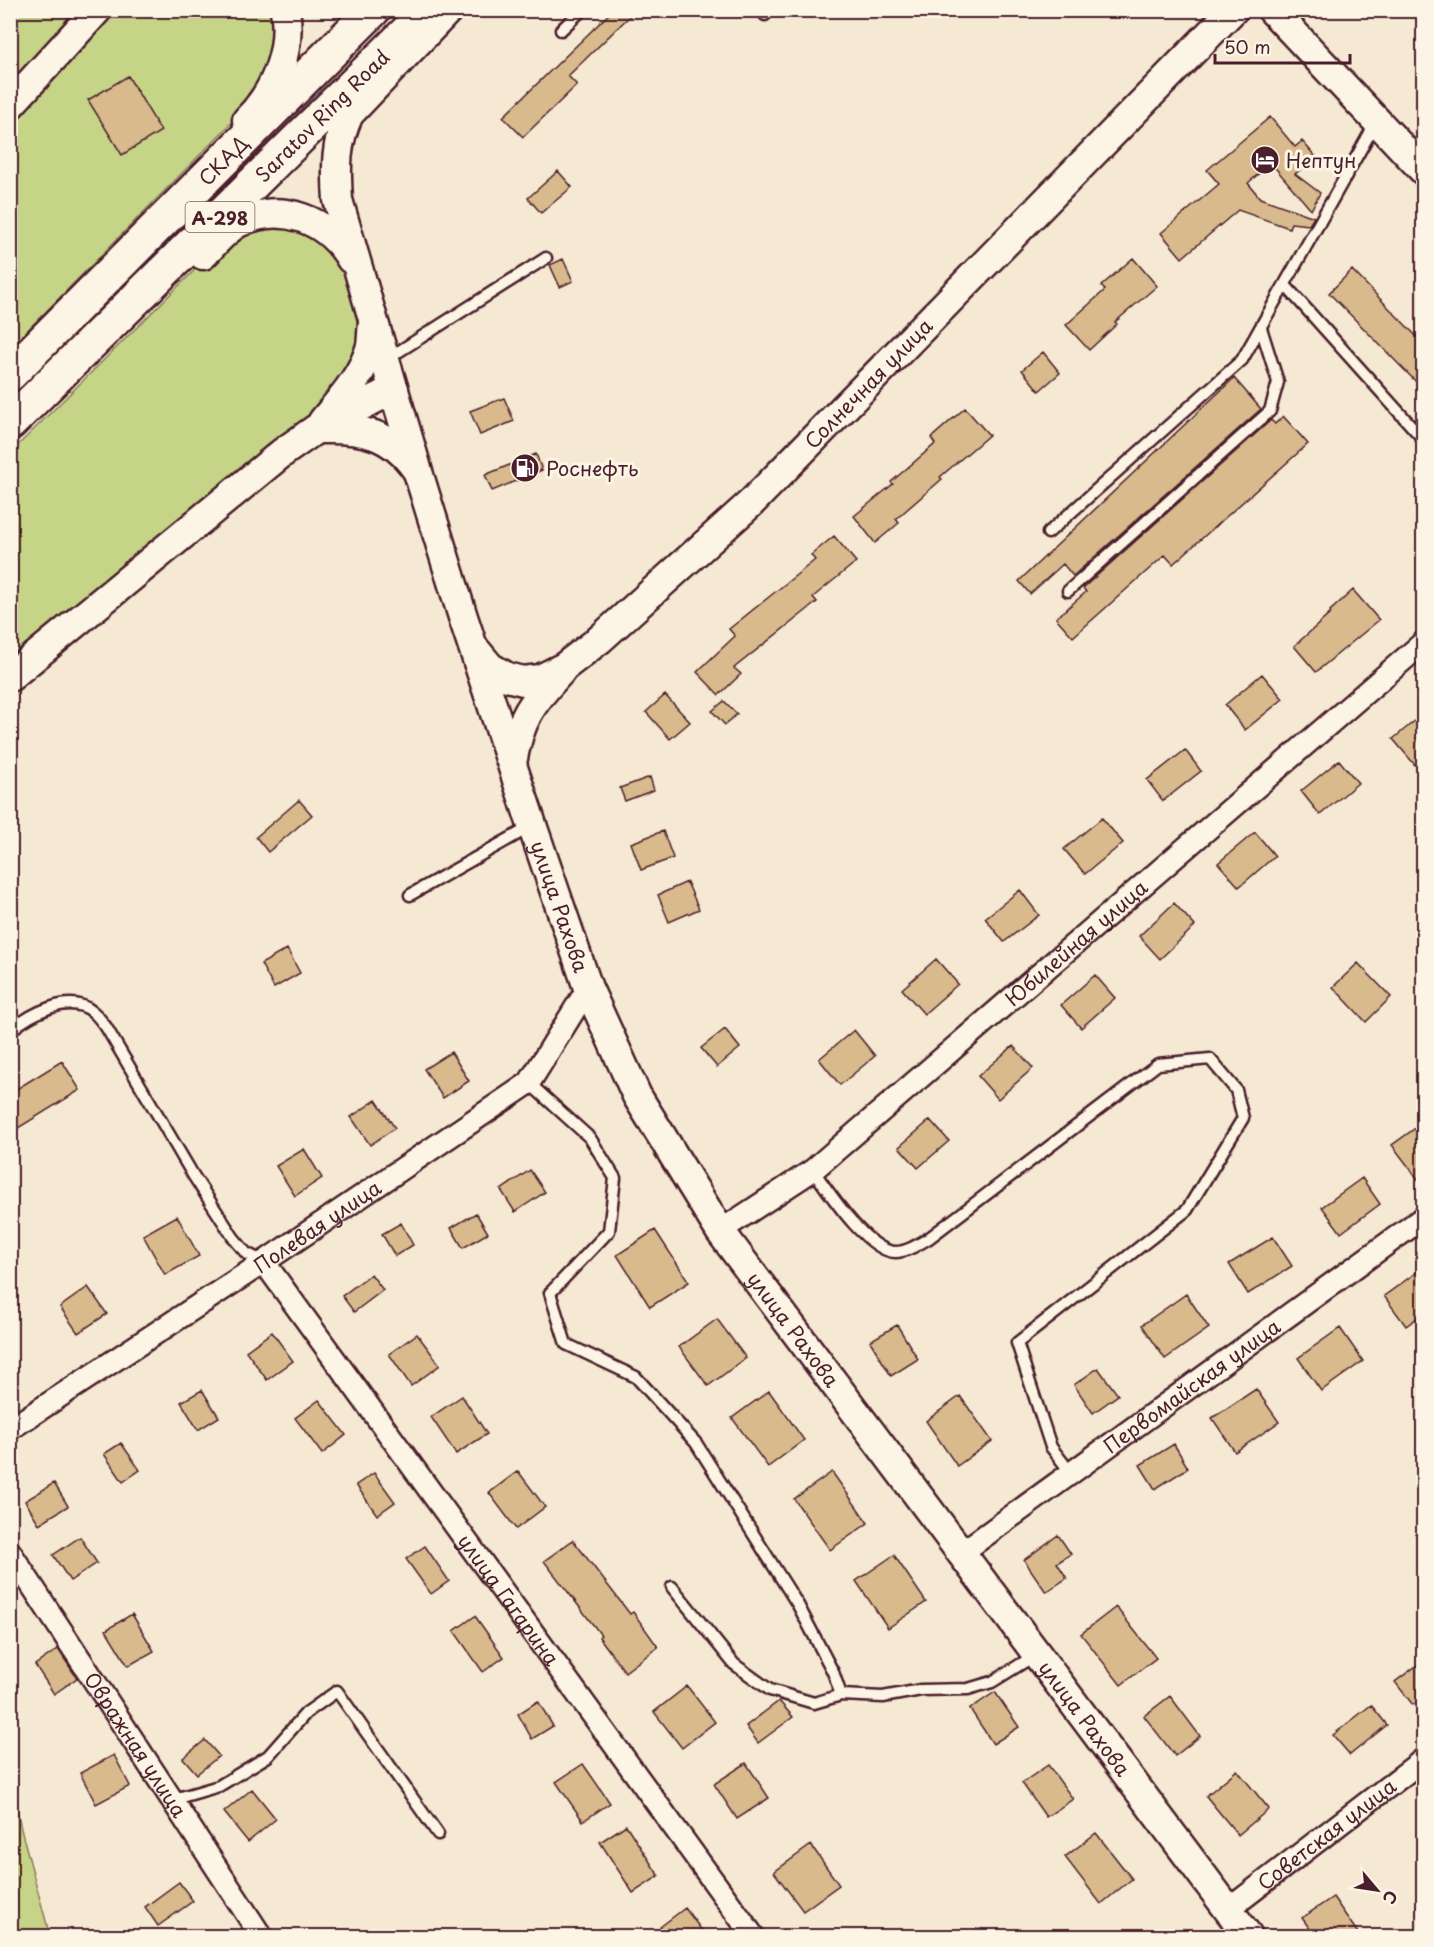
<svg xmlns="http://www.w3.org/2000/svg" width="1434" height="1947" font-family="'Playpen Sans',sans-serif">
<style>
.green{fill:#c6d488;stroke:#887a5a;stroke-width:1.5}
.building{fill:#d8ba8c;stroke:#4a1f2b;stroke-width:1.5}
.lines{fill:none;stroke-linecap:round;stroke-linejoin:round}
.lane-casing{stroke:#4a1f2b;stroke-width:15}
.street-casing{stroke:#4a1f2b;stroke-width:26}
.secondary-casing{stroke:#4a1f2b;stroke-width:33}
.highway-casing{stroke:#4a1f2b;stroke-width:38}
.lane{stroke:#fcf5e5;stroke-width:10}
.street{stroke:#fcf5e5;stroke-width:21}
.secondary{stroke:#fcf5e5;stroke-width:28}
.highway{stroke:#fcf5e5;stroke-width:33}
.labels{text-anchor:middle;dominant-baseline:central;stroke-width:6;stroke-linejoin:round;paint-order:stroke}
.shield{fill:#fcf5e5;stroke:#7f5f63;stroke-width:1.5}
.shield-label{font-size:18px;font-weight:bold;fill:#4a1f2b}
.street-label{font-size:20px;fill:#4a1f2b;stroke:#fcf5e5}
.poi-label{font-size:20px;fill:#4a1f2b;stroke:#fcf5e5;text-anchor:start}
</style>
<rect width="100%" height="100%" fill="#f5e9d3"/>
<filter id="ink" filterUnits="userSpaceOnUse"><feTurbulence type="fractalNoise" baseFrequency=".0167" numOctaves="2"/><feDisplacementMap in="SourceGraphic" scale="12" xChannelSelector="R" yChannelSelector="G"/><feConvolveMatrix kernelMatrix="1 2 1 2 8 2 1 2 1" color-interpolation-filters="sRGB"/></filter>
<g filter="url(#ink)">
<path class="green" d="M11,11H277L278,52L245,109L11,347Z
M297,222L339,253L364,336L325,406L11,666V452L228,237L240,229Z
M10,1771L21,1829L50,1936H11Z"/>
<path class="building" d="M613,10H636L568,76L577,85L523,137L503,117Z
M128,76L161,131L122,155L88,100Z
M1270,117L1295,147L1302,141L1316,157L1295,174L1320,193L1311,210L1271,163L1248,183L1260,198L1314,217L1309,225L1291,223L1289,228L1238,210L1182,258L1161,233L1219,184L1207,170Z
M558,171L572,187L541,213L528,198Z
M1133,258L1157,286L1115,322L1117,324L1089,350L1066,325L1105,290L1101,286Z
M563,259L573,281L560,287L550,265Z
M1352,270L1424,344V390L1329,293Z
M1043,352L1060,373L1039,391L1022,370Z
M1234,378L1261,409L1073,576L1063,564L1030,594L1019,581Z
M504,398L514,421L480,435L470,411Z
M965,408L989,435L940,477L942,479L896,519L899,523L875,543L854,516L893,484L891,482L935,444L931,438Z
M1283,416L1308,444L1173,564L1165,555L1073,637L1056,618L1086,592L1083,588L1271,420L1275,424Z
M536,454L542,470L492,491L485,475Z
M834,536L856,562L813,597L817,602L734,668L741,674L719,695L697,672L735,636L729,629L815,560L811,555Z
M1353,590L1379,620L1316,672L1294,646L1331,613L1330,611Z
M1262,674L1283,699L1245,730L1225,705Z
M665,695L690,722L670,739L646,712Z
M724,701L737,714L725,725L712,711Z
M1424,713V758L1415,765L1393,739Z
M1185,750L1201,771L1163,801L1147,780Z
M1339,760L1358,783L1320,815L1301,791Z
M650,777L654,790L625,801L620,788Z
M299,800L312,815L268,852L256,837Z
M1102,818L1123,843L1085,874L1064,849Z
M663,831L673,858L641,870L631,843Z
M1255,832L1275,856L1239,887L1218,863Z
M687,882L699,909L669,922L658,895Z
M1020,890L1039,915L1004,942L985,918Z
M1174,903L1195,926L1160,959L1139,936Z
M287,949L300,973L274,988L261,964Z
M936,959L958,984L924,1014L902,989Z
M1358,963L1391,997L1366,1022L1333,987Z
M1095,975L1115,998L1081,1028L1061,1005Z
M725,1029L740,1048L717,1067L701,1048Z
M854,1030L875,1056L840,1085L819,1059Z
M1013,1046L1033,1068L998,1099L978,1076Z
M451,1052L469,1081L443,1098L424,1069Z
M62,1061L80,1090L10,1133V1093Z
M376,1100L395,1128L370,1145L351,1117Z
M930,1120L949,1141L918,1168L899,1147Z
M1424,1122V1187L1392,1145Z
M304,1149L322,1178L295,1196L276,1166Z
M530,1170L545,1192L515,1212L501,1190Z
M1362,1178L1380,1204L1341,1233L1322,1207Z
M476,1213L488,1233L463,1248L451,1228Z
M177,1216L199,1256L165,1275L143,1235Z
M401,1223L413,1245L395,1256L382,1234Z
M655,1230L689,1282L650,1307L617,1255Z
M1273,1237L1292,1266L1248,1294L1229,1264Z
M1424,1267V1313L1406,1326L1384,1296Z
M371,1274L383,1290L354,1312L342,1296Z
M88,1287L107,1314L78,1333L60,1307Z
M1186,1294L1209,1328L1165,1359L1142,1325Z
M717,1319L746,1358L708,1386L679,1347Z
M897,1325L918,1359L891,1376L870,1341Z
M1340,1328L1363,1361L1321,1391L1298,1358Z
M272,1332L293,1361L267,1380L246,1351Z
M417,1334L440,1365L411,1386L389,1354Z
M1098,1368L1118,1395L1093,1413L1074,1385Z
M1256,1389L1279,1422L1235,1452L1212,1418Z
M202,1390L219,1417L198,1430L181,1402Z
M769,1391L804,1440L768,1467L732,1418Z
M462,1396L487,1434L456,1454L431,1417Z
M960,1396L992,1441L957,1466L926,1421Z
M319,1400L346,1435L322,1454L295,1418Z
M121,1443L140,1470L123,1482L104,1454Z
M1174,1444L1188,1468L1155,1489L1140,1465Z
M518,1471L545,1507L516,1529L489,1493Z
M832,1472L868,1523L830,1550L794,1499Z
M374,1473L395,1502L377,1515L356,1485Z
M54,1483L68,1506L39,1524L25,1501Z
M1058,1535L1071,1554L1057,1563L1067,1578L1046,1592L1024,1560Z
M80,1537L97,1563L70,1581L53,1555Z
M573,1540L630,1614L633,1612L658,1647L625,1672L599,1637L601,1635L544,1561Z
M425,1546L449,1581L431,1594L406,1559Z
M894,1555L926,1602L888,1628L856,1581Z
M1116,1607L1156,1658L1121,1685L1081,1634Z
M132,1614L154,1651L128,1666L106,1630Z
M475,1616L504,1657L483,1672L454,1631Z
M58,1649L77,1678L54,1694L35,1665Z
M1424,1660V1697L1413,1705L1395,1682Z
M687,1686L715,1722L682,1748L654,1712Z
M995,1692L1019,1727L993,1744L970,1709Z
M1170,1696L1200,1736L1175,1756L1144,1716Z
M538,1701L553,1726L532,1739L518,1714Z
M779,1701L793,1717L758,1743L746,1726Z
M1371,1705L1387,1725L1350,1755L1333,1735Z
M205,1740L219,1756L197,1774L183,1758Z
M114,1755L130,1786L96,1804L80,1773Z
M746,1763L769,1798L737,1819L714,1784Z
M583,1764L610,1803L583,1821L556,1782Z
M1048,1765L1073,1799L1046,1817L1022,1783Z
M1237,1770L1269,1809L1238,1835L1206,1796Z
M252,1789L276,1819L248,1842L224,1812Z
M626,1825L659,1876L633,1893L600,1842Z
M1096,1833L1132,1879L1101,1904L1065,1857Z
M811,1845L839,1885L803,1911L774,1872Z
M179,1882L193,1901L158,1926L145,1907Z
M1333,1897L1360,1936H1315L1302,1918Z
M685,1908L706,1936H668L660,1927Z"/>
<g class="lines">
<g class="lane-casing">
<path id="lane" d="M762,10L765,15L770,10
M561,30L582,10
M1285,285L1424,440
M387,359L546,258
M1048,533L1242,360L1375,124
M1068,591L1270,411L1278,382L1261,328
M410,895L532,826
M10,1031C30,1014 70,992 93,1012C98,1016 102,1022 106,1027L193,1175L233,1237L246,1253L264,1262
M529,1083L590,1138L615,1178L609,1231L550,1293L566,1344L636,1377L696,1443L798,1605L833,1672L841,1695
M813,1170C828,1191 867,1251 895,1252C907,1252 919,1244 929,1238L1158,1064L1210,1059L1236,1090L1243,1118L1187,1210L1017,1343L1051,1447L1071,1473
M672,1587L734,1664L770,1690L814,1703L841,1695L883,1697L921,1690L968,1689L992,1682L1037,1654
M171,1800L219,1786L268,1756L306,1713L337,1691L438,1834"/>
</g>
<g class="street-casing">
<g id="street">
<path id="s1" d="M720,1231L813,1170L1424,642"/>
<path id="s2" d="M264,1262L753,1936"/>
<path id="s3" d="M10,1429L264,1262L529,1083L588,988"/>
<path id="s4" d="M10,1552L261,1936"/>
<path id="s5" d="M961,1553L1424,1217"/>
<path id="s6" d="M1229,1909L1424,1759"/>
</g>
</g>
<g class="secondary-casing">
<g id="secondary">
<path id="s7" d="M448,10L349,114C335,144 336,168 338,200L418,472L463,617L532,825L588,988L637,1096L720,1231L1248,1936"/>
<path d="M1272,10L1424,171"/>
<path d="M10,105L97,10"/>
<path d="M247,120C275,92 292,50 285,10"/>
<path d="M203,255C213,245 225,230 238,223C281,201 327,219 351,259"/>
<path d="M323,421C341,399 363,375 371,346C372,339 372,330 373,323"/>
<path d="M321,429C362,428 391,433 416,469"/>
<path id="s8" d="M475,649L490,667L507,677L523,681L540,679L564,667L599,640L751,503L1233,10"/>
<path d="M10,677L282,453L316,429L394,389"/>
<path d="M512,763C520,718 531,704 561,671"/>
</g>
</g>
<g class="highway-casing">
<g id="highway">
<path id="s9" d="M10,374L373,10"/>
<path id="s10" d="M10,423L429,10"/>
</g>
</g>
<use href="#lane" class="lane"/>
<use href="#street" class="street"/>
<use href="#secondary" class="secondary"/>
<use href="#highway" class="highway"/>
</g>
</g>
<defs>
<g id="hotel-disc" transform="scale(1.5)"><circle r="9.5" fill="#4a1f2b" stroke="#fcf5e5"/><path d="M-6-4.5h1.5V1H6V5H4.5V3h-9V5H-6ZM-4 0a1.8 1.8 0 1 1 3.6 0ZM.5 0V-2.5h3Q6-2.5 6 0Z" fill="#fff"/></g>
<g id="fuel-disc" transform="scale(1.5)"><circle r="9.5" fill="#4a1f2b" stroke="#fcf5e5"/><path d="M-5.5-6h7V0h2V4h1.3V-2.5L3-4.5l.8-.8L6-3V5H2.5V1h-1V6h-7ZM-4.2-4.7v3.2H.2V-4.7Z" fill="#fff"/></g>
</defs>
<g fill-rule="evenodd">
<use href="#hotel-disc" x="1265" y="160"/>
<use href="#fuel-disc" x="525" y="468"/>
</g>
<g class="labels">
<rect class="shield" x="185.5" y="202" width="69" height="30" rx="4.5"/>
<g class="shield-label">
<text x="220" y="217">А-298</text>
</g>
<g class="street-label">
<text stroke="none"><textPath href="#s10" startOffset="438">Saratov Ring Road</textPath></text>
<text stroke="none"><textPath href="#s9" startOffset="302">СКАД</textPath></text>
<text stroke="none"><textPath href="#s8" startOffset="520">Солнечная улица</textPath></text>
<text stroke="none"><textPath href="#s7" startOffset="972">улица Рахова</textPath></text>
<text stroke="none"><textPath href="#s1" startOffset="459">Юбилейная улица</textPath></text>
<text stroke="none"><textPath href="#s3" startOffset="368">Полевая улица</textPath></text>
<text stroke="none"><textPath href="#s7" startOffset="1458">улица Рахова</textPath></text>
<text stroke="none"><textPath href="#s5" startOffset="285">Первомайская улица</textPath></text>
<text stroke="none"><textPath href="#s2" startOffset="417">улица Гагарина</textPath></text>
<text stroke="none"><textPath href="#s7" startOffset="1944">улица Рахова</textPath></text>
<text stroke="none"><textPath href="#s4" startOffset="230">Овражная улица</textPath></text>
<text stroke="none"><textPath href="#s6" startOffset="123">Советская улица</textPath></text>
</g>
<g class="poi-label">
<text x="1286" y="160">Нептун</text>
<text x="546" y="468">Роснефть</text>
</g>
</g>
<rect width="1434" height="1947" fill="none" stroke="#fcf5e5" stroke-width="36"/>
<rect x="18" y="18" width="1398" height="1911" fill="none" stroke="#4a1f2b" stroke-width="2" filter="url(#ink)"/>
<g transform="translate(1377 1890) rotate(119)" stroke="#fcf5e5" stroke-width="4.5" paint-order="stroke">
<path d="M0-4.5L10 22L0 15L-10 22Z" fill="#4a1f2b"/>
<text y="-9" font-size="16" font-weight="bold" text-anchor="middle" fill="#4a1f2b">С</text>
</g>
<path d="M1215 54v9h135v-9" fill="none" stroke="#4a1f2b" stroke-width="3"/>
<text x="1224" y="54" font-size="18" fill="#4a1f2b" stroke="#fcf5e5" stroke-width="4.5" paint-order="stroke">50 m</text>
</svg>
